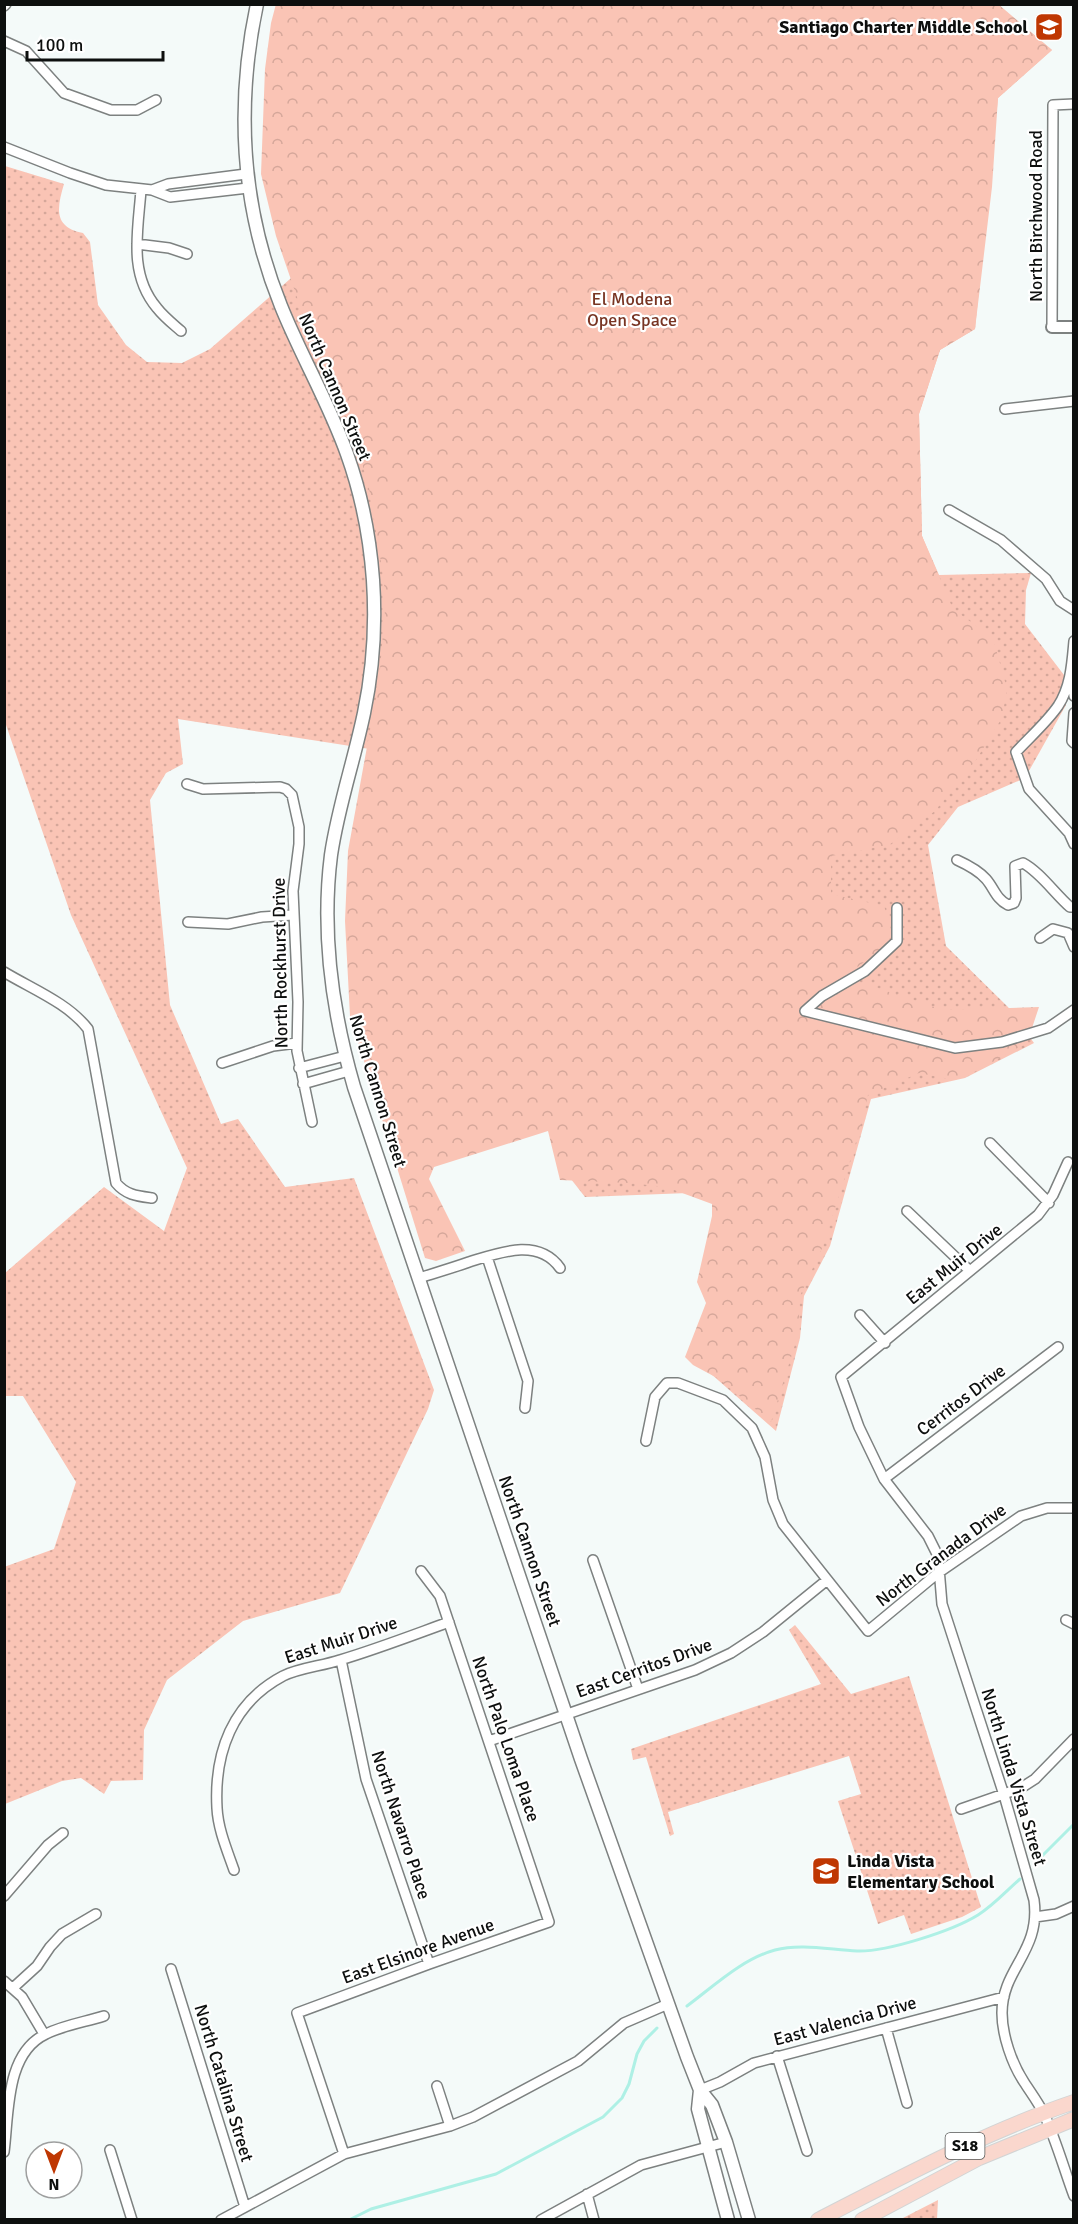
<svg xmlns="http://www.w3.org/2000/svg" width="1078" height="2224" font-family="Signika,sans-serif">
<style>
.grass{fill:url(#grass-dots)}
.park{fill:url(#park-crowns)}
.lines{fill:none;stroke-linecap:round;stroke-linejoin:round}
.stream{stroke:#aef0e5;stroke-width:3}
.minor-casing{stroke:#7d8180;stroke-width:12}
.tertiary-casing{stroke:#7d8180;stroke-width:14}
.secondary-casing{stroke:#7d8180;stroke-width:15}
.primary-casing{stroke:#d3d4d4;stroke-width:16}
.minor{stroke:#fff;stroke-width:9}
.tertiary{stroke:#fff;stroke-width:10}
.secondary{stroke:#fff;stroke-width:12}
.primary{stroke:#fad7cd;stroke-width:14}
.labels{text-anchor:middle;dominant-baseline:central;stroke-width:4.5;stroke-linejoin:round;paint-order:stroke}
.shield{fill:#fff;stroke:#565756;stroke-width:1.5}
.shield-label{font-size:16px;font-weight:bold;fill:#0d0f0e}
.poi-label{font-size:18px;font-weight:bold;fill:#0d0f0e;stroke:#fff;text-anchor:end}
.street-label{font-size:18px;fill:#0d0f0e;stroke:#fff}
.park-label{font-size:18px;fill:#783523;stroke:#fff}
</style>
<defs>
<pattern id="grass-dots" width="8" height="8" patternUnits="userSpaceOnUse" patternTransform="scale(1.5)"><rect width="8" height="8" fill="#fac4b5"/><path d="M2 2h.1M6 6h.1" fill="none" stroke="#d5a79a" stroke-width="1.8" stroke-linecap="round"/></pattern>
<pattern id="park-crowns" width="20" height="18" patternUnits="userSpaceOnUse" patternTransform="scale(1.5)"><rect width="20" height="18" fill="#fac4b5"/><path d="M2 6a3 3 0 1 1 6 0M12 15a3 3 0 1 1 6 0" fill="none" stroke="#d5a79a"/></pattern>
</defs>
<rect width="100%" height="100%" fill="#f4faf9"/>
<path class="grass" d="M998,5L1052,50L998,98L975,329L940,350L919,414L922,536L939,575L1031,573L1026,590L1025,624L1064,675L1066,705L1025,778L958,807L928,845L946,946L1008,1007L1034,1043L965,1078L871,1099L830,1246L804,1296L800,1338L776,1431L702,1366L740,1191L585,1197L556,1160L549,1115L376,750L178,719L183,764L166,773L150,800L170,1005L221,1124L238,1119L285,1187L354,1178L434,1390L428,1409L340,1593L243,1621L167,1680L144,1730L143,1780L111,1781L104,1794L81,1778L62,1781L5,1804L4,1567L54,1549L76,1482L23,1396H5V1273L104,1187L164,1231L187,1168L71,915L5,722V166L64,184C57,208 53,227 83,233L90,242L98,305L126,345L147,362L182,363L210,349L306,265Z
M795,1625L851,1694L909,1676L981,1907L962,1917L911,1934L904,1915L878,1924L838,1801L861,1794L849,1756L668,1812L674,1834L670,1836L646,1757L633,1760L631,1749L821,1684L789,1630Z
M938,2200L937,2219H901Z"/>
<path class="park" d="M276,4H998L1052,50L998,98L992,187L975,329L940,350L919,414L922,536L953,609L993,638L1007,689L1002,718L976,760L935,811L889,845L831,856V894L884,906L891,926L884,947L844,977L943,1010L1039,1007L1027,1043L967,1076L954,1080L919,1073L868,1095L857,1139L823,1246L800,1296L798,1335L771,1422L719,1379L693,1365L685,1357L706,1303L697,1282L712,1216V1204L666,1187L629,1183L560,1180L548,1131L434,1167L429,1179L465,1251L436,1261L425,1258L350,1016L345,921L348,851L379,681L385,610L384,581L369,488L354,434L301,309L276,236L261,174L265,69L271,23Z"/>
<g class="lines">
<path class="stream" d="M1034,1864L1074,1824
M687,2006C714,1986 742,1959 775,1950C801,1943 831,1950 857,1951C887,1952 952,1931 978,1915C994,1905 1006,1891 1020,1879
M349,2220L371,2209L496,2174L603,2117L622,2098L629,2084L637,2054L644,2041L657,2028"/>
<g class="minor-casing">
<path id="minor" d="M4,6L6,4
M4,41L26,51L64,93L111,110H137L156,100
M4,147L70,173L106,185L152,190L170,197L248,188
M141,190C138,231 128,274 157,308C164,317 173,324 181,331
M152,190L168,184L246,174
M137,244L169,248L187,254
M1052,327L1053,105L1074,104
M1005,409L1074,401
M949,510L1001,540L1046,579L1060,601L1074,610
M1074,641C1072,663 1071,686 1058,706C1047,722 1030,737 1016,752L1029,789L1069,833L1074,844
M1072,677L1074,696
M1074,713L1072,741L1074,743
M187,784L203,789L280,787L286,789L292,795L299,827V844L293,891L298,1002L297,1051L312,1122
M957,860C968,865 978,870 986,879C994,888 996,899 1008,905L1014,903L1016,898L1015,866L1023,863C1040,872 1055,894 1070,907H1074
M897,908V941L865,971L822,996L805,1011L955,1048L1002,1042L1048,1028L1074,1010
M188,922L228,924L262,917L293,915
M1040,938L1053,929L1068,933L1074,947
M4,972C32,989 68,1003 88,1029L116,1183C126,1195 137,1196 152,1198
M222,1063L273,1046L297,1043
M299,1068L345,1056
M303,1084L349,1071
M990,1143L1049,1203
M1068,1162L1053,1195L1038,1215L841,1377L859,1427L884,1479L928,1536L938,1556L942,1604L1004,1795L1034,1900C1041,1952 1002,1968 1002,2013C1002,2035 1012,2064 1024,2082C1031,2093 1038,2102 1044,2114C1056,2140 1064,2169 1074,2196
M907,1211L970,1271
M487,1257L528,1381L525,1408
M419,1278C435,1273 452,1268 469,1262C498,1253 538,1237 560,1268
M860,1315L885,1343
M646,1441L655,1397L667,1383H678L723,1400L752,1428L765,1457L773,1500L783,1524L868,1631L938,1573L1021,1516L1047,1508H1074
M884,1479L1058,1347
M593,1560L638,1689
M1066,1620L1074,1624
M341,1660L366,1779L429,1964
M489,1741L695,1670L731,1653L763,1632L827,1580
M961,1809L1021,1788L1035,1779L1074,1739
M234,1870C227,1850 218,1829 217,1808C214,1753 232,1703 283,1676C299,1668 322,1666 340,1660C377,1649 413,1635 449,1622
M4,1896L48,1845L63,1833
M1035,1917L1056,1914L1074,1906
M171,1969L245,2207
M4,1981L22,1997L44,2034
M14,1987L37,1966L50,1947L62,1934L96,1914
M886,2028L907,2103
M777,2056L807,2151
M437,2086L450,2126
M700,2090L720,2082L754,2063L1004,1997
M110,2150L132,2220
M4,2152C9,2114 5,2053 46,2034C64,2025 85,2022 104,2016
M344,2154L297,2013L429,1964L549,1922L440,1596L421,1571
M587,2194L594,2220
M221,2220L344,2154L450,2126L473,2117L578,2061L624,2023L668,2004
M541,2220L641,2165L726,2142"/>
</g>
<g class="tertiary-casing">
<path id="tertiary" d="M1052,327H1074"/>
</g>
<g class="secondary-casing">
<path id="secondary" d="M257,4C235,108 241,207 281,306C301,356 329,403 347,454C361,493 370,538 373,580C376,624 373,670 364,713C354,761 338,807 331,855C321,934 332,1011 354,1087L581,1759L687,2057L700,2090L712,2105L726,2142L749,2220
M700,2090L698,2109L728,2220"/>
</g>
<g class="primary-casing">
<path id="primary" d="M818,2220C902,2177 985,2132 1074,2102
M862,2220L979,2158L1074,2119"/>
</g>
<use href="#minor" class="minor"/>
<use href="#tertiary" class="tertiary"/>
<use href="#secondary" class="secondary"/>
<use href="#primary" class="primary"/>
</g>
<defs>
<g id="school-square" transform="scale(1.5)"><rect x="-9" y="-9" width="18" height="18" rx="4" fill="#bf3702" stroke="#fff"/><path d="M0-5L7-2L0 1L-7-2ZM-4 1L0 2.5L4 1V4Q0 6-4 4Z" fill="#fff"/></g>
</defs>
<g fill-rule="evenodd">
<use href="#school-square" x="1049" y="27"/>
<use href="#school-square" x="826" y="1871"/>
</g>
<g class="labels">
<rect class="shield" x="945.5" y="2133" width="39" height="26" rx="4.5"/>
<g class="shield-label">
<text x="965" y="2146">S18</text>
</g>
<g class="poi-label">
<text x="1028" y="27">Santiago Charter Middle School</text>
<text x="847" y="1861" text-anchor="start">Linda Vista<tspan x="847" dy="21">Elementary School</tspan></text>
</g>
<g class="street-label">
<text transform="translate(1036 216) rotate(-90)">North Birchwood Road</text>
<text transform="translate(335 387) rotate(67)">North Cannon Street</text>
<text transform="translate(280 963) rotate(-91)">North Rockhurst Drive</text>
<text transform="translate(378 1091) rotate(73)">North Cannon Street</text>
<text transform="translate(954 1264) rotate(-39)">East Muir Drive</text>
<text transform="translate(961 1400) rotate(-37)">Cerritos Drive</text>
<text transform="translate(530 1551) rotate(71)">North Cannon Street</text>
<text transform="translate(941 1555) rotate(-37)">North Granada Drive</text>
<text transform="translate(341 1640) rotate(-18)">East Muir Drive</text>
<text transform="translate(644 1668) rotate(-20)">East Cerritos Drive</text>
<text transform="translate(506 1739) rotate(71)">North Palo Loma Place</text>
<text transform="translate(1014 1777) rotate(73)">North Linda Vista Street</text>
<text transform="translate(401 1825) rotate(72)">North Navarro Place</text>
<text transform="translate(418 1951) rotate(-20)">East Elsinore Avenue</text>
<text transform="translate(845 2021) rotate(-15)">East Valencia Drive</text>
<text transform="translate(224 2083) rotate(73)">North Catalina Street</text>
</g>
<g class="park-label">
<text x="632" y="299">El Modena<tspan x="632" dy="21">Open Space</tspan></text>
</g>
</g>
<rect width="1078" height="2224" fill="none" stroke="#0d0f0e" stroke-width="12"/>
<g transform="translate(54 2170) rotate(180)"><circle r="28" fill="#ffffff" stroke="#9e9f9f" stroke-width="1.5"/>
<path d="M0-4.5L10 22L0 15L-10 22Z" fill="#bf3702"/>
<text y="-9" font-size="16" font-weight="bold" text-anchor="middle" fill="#0d0f0e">N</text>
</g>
<path d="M27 51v9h136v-9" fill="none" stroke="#0d0f0e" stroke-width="3"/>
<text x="36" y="51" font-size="18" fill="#0d0f0e" stroke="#ffffff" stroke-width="4.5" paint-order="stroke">100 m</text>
</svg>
